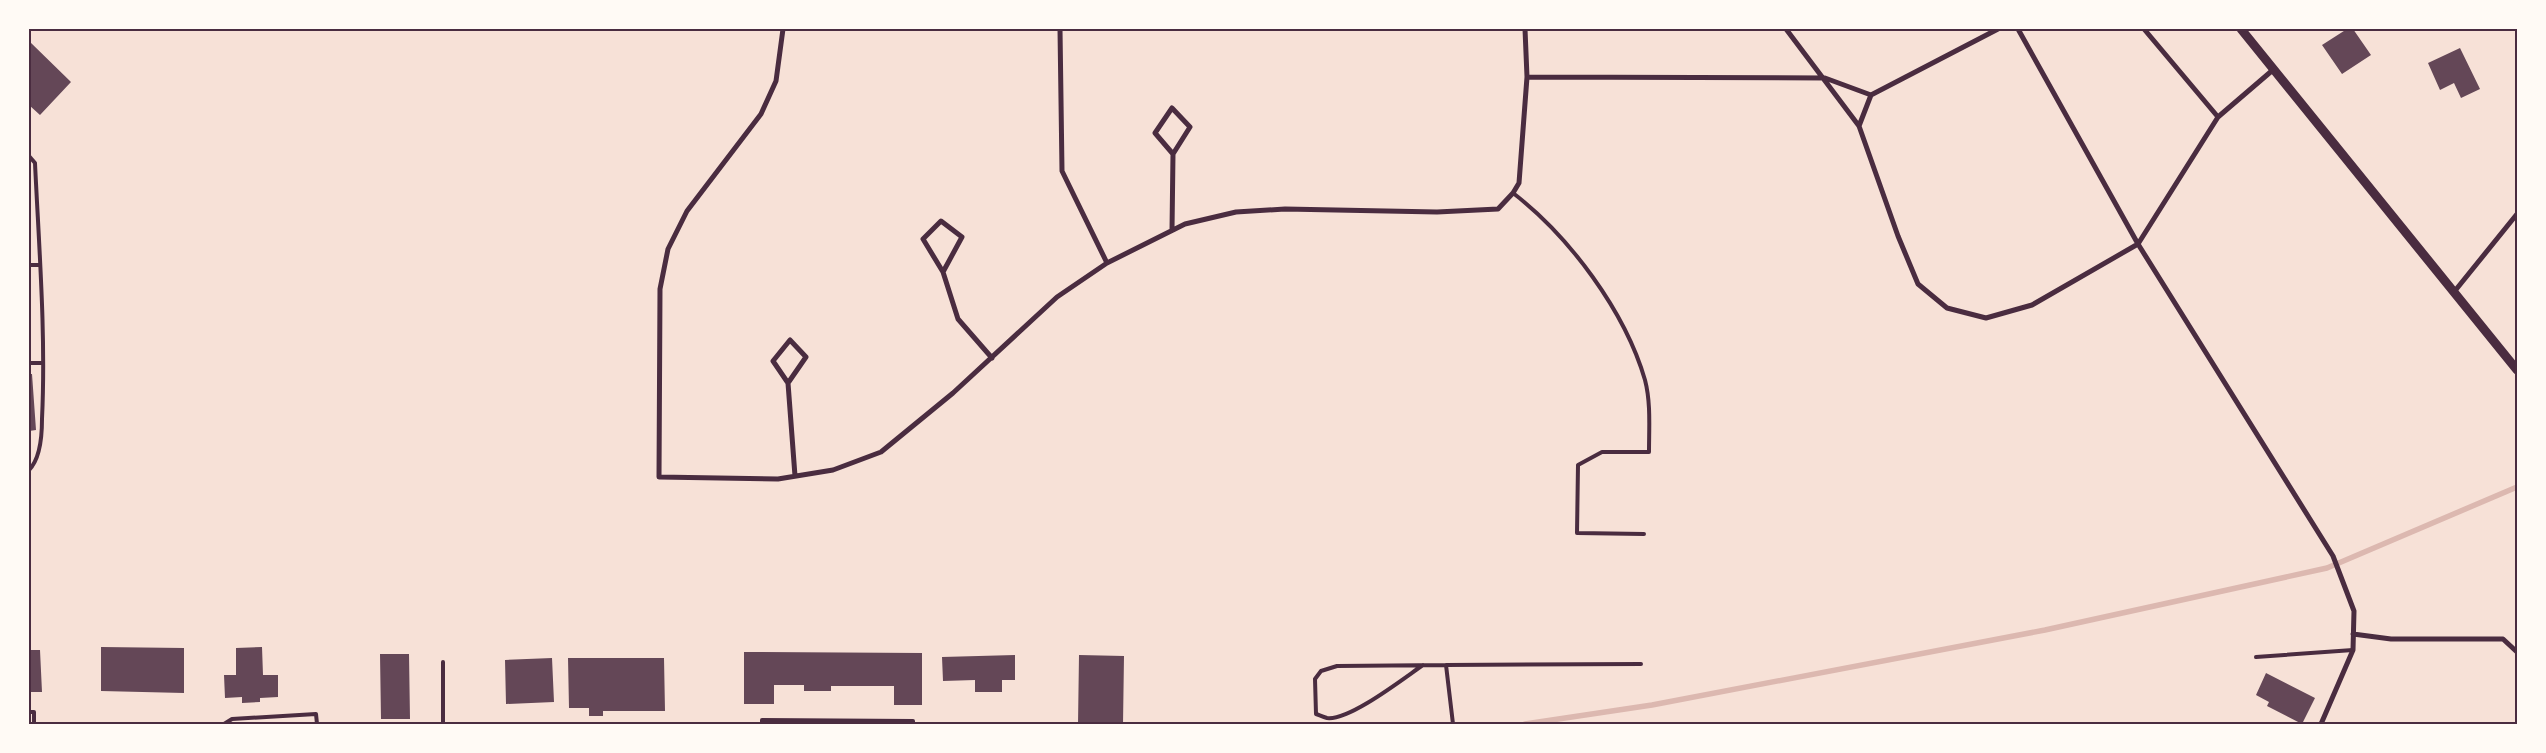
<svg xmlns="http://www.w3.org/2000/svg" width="2546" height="753" font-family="Montserrat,sans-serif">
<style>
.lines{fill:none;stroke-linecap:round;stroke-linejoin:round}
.stream{stroke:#dcb8b0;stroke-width:5.5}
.building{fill:#644757}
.service{stroke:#4a2c40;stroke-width:4}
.minor{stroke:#4a2c40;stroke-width:5}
.tertiary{stroke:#4a2c40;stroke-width:9}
.neatline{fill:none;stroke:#4a2c40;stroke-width:2}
</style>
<rect width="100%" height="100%" fill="#f7e1d7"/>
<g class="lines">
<path class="stream" d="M1525,724L1652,705L2045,630L2327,568L2517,487"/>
</g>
<path class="building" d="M2347,29H2353L2371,55L2342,74L2322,45Z
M29,41L71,82L40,115L29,105Z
M2460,48L2480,89L2461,98L2454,83L2440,90L2428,63Z
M29,374H32L36,430L29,431Z
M101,647L184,648V693L101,691Z
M262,647L263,675H278V697L260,698V702L242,703V697L225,698L224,675H236V648Z
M29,650H40L42,692H29Z
M744,652L922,653V705H894V686H831V691H804V685H774V704H744Z
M380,654H409L410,719H381Z
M1015,655V680H1002V692H975V680L943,681L942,657Z
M1079,655L1124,656L1123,724H1078Z
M552,658L554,702L506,704L505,660Z
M568,658H664L665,711H603V716H589V708H569Z
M2266,673L2315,698L2302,724L2267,706L2269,702L2256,695Z"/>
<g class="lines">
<path class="service" d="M29,156L35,163C39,248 46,334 42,419C42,435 41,458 29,470
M1513,193C1569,236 1625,311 1645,380C1651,403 1649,428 1649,452H1602L1578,465L1577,533L1644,534
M29,265H40
M29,363H42
M2256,657L2353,650
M1423,665C1404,678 1349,721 1327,718C1323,717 1319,715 1316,714L1315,679L1321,671L1337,666L1446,665L1641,664
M1446,665L1453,724
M29,712H34V724
M224,724L232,719L316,714L317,724
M443,724V662
M762,724V720L913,721V724"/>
<path class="minor" d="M783,29L776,81L761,114L687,211L668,249L660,289L659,477L778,479L833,470L881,452L953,393L1057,297L1107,263L1185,224L1236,212L1285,209L1437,212L1498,209L1513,193L1519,183L1527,77L1525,29
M1060,29L1062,171L1107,263
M1786,29L1859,126L1898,236L1918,284L1947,308L1986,318L2032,305L2138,244L2218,117L2274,69
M2018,29L2138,244L2333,556L2354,611L2353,650L2321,724
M2144,29L2218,117
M1527,77L1825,78L1871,95
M1859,126L1871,95L1998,29
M1172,230L1173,154L1155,133L1172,108L1190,127L1173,154
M943,272L962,237L941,221L923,239L943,272L958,319L992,358
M2454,292L2517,214
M788,383L806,357L790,340L773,361L788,383L795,476
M2353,634L2391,639H2503L2517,652"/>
<path class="tertiary" d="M2241,29L2517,370"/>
</g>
<rect width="2546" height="753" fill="none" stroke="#fffaf5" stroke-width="60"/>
<rect x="30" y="30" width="2486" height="693" class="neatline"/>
</svg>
